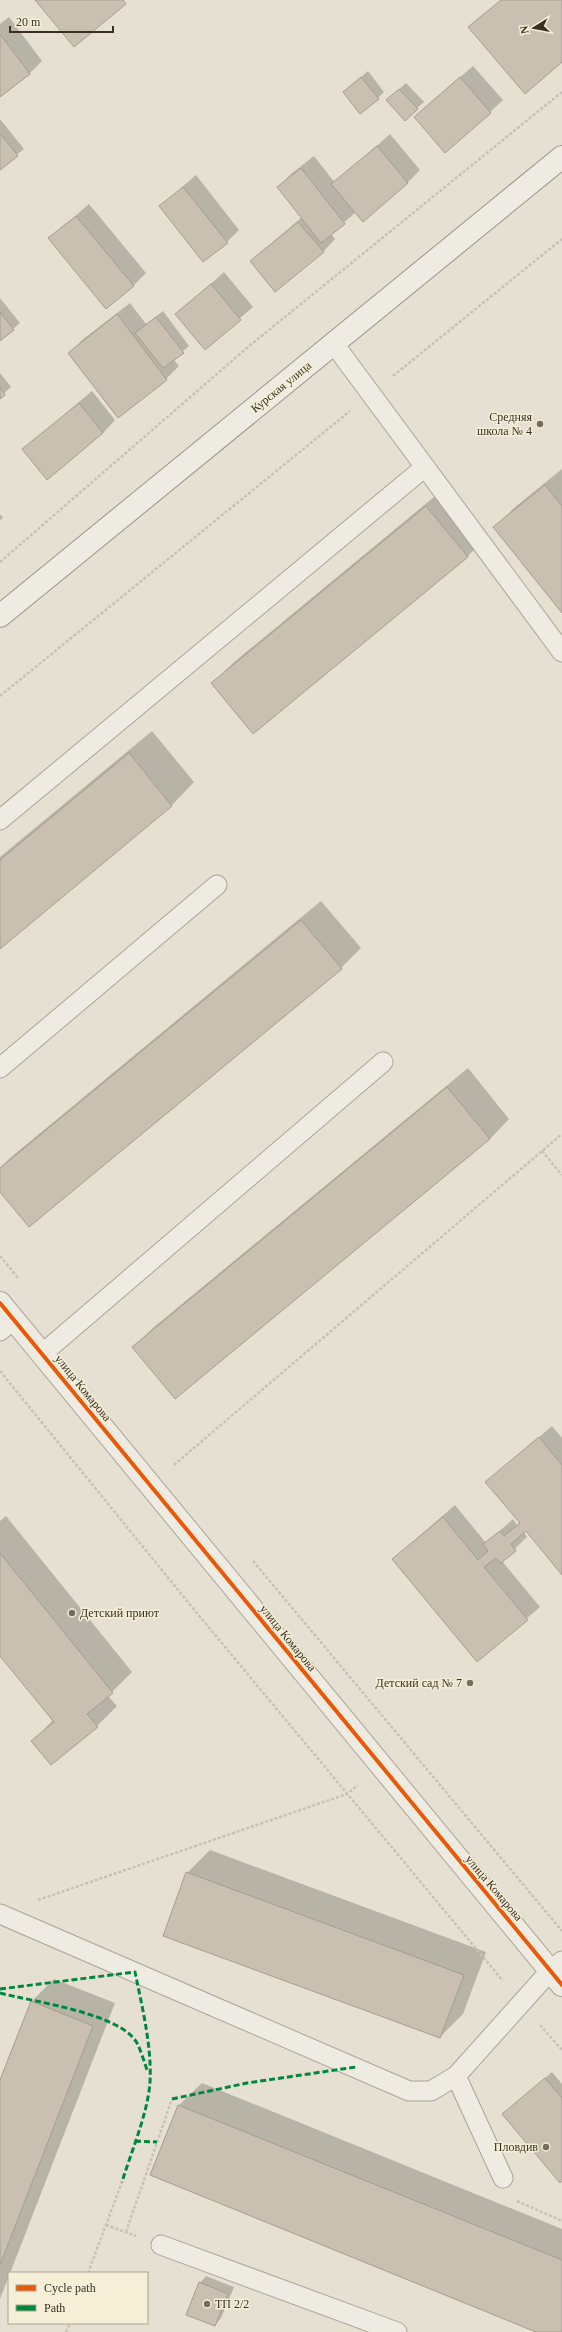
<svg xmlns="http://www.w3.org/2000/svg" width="562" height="2332" font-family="Georgia,serif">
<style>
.shadow{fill:#0003}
.building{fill:#c9c0b2;stroke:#a69d90}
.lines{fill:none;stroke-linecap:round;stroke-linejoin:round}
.lane-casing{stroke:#aba599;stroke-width:21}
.street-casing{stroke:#aba599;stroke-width:24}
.secondary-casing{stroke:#9a958a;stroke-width:24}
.path{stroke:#c6c2b9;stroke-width:2.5;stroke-dasharray:3 2;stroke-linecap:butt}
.lane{stroke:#eeebe2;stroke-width:19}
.street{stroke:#eeebe2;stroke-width:22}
.secondary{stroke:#eeebe2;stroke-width:22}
.quiet{stroke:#00873e;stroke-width:3;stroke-dasharray:6 3;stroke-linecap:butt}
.cycleway-casing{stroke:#f5efd8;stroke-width:6}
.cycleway{stroke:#e8590c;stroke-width:4}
.poi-dot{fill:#766d5f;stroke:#f5efd8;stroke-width:1.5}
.labels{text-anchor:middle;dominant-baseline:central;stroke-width:3;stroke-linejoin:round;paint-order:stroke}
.street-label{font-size:12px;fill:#3a2f21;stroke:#f5efd8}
.poi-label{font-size:12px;fill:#3a2f21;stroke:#f5efd8;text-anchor:end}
</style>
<rect width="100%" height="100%" fill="#e5e0d1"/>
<path class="shadow" d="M9,17L42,61L29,74L0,95V24Z
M473,66L503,100L490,112L428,105Z
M368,71L384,92L378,98L344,92Z
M406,83L424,102L417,108L394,94Z
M0,119L24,149L0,168Z
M390,134L420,170L408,182L363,220L356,212L331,234L335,239L323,252L251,261L302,217L278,187L291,174L314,156L335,183Z
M196,175L239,230L227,242L160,206Z
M89,204L146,273L133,286L50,238Z
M224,272L253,307L205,348L177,314Z
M0,298L20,323L0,340Z
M130,303L146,324L163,311L189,346L173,359L179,366L166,379L119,416L70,353L82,340Z
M0,373L11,387L0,397Z
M92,391L115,420L103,433L24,449Z
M562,469V611L494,528L514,508Z
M446,487L487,537L467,557L213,683L233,663Z
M0,514L3,518L0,520Z
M152,731L194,782L172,805L0,947V857Z
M321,901L361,948L341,968L0,1190V1168L10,1158Z
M468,1068L509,1119L490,1139L134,1347L154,1327Z
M552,1426L562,1438V1573L526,1530L524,1532L527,1537L502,1561L540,1607L477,1661L393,1559L455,1505L486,1543L513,1519L517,1525L520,1522L487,1482Z
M6,1516L132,1672L108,1696L117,1706L97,1726L33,1741L53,1720L0,1655V1521Z
M210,1850L486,1952L463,2014L440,2037L187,1873Z
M54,1979L115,2003L0,2299V2083L31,2002Z
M552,2072L562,2084V2179L510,2108Z
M202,2083L562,2229V2332H539L179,2105Z
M206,2276L234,2287L221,2318L215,2325L200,2283Z"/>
<path class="building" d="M35,0H123L126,4L74,47Z
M501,0H562V62L525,94L468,27Z
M0,34L30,74L0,97Z
M361,77L379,99L360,114L343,92Z
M460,77L491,113L445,153L414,117Z
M399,89L418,109L405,121L386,100Z
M0,133L18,156L0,170Z
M377,146L408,183L363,222L331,184Z
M301,168L345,224L321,243L277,187Z
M183,187L228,243L203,262L159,206Z
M76,216L134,286L106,309L48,238Z
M298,222L324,252L275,292L250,261Z
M211,284L241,320L205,350L175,314Z
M0,312L14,330L0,341Z
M117,314L167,380L118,418L68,353Z
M156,317L184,353L163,368L135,333Z
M0,387L5,395L0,399Z
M79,403L103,433L47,480L22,449Z
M545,485L562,506V613L493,527Z
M426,506L468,557L253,734L211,683Z
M129,753L172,806L0,949V860Z
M301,920L342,969L29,1227L0,1192V1168Z
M447,1087L490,1139L175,1399L132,1347Z
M539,1437L562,1465V1575L526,1531L511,1544L516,1551L501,1563L496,1558L484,1567L528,1620L477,1662L392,1559L443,1517L478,1560L488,1551L483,1544L500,1531L504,1536L520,1523L485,1482Z
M0,1553L113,1693L87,1714L98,1727L51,1765L31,1741L54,1722L0,1656Z
M186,1872L464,1975L440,2038L163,1936Z
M31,2001L93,2026L0,2265V2080Z
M545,2078L562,2098V2181L560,2183L502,2114Z
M178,2105L562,2260V2332H536L150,2175Z
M199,2282L228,2294L215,2326L186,2315Z"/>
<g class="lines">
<g class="lane-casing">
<path id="lane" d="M334,344L562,652
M0,820L425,467
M0,1068L217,885
M0,1331L14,1319
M42,1354L383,1062
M0,1914L409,2091H431L456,2076L550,1971L562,1961
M456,2076L503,2178
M161,2245L397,2332"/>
</g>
<g class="street-casing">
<path id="street" d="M0,1303L562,1985"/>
</g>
<g class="secondary-casing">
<path id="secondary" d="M0,616L562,157"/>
</g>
<path class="path" d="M393,376L562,239
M0,562L248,347L562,92
M0,696L350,411
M542,1151L562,1175
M0,1256L19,1279
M0,1371L196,1612L503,1981
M174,1465L562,1134
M253,1561L562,1931
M38,1900L347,1794L358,1785
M540,2025L562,2050
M517,2201L562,2221
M106,2225L136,2236
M126,2232L172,2099
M88,2273L122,2182
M66,2332L70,2323"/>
<use href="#lane" class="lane"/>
<use href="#street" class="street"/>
<use href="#secondary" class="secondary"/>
<path class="quiet" d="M0,1989L135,1972C142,2006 152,2047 150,2082C148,2113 131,2152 122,2182
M0,1993C34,2002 120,2013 137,2043C141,2051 144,2061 147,2070
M172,2099L247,2083L356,2067
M135,2141L157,2142"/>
<g class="cycleway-casing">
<path id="cycleway" d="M0,1303L562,1985"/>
</g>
<use href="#cycleway" class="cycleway"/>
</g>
<g class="poi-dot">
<circle cx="540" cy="424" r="4"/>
<circle cx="72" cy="1613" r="4"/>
<circle cx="470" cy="1683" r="4"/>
<circle cx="546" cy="2147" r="4"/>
<circle cx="207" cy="2304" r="4"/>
</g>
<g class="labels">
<g class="street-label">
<text transform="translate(281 387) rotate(-39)">Курская улица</text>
<text transform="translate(83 1388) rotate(51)">улица Комарова</text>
<text transform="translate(288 1638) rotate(51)">улица Комарова</text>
<text transform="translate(494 1888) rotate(50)">улица Комарова</text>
</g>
<g class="poi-label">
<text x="532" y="417">Средняя<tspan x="532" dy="14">школа № 4</tspan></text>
<text x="80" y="1613" text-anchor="start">Детский приют</text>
<text x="462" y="1683">Детский сад № 7</text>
<text x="538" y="2147">Пловдив</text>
<text x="215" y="2304" text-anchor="start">ТП 2/2</text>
</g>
</g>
<rect x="8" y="2272" width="140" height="52" fill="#f5efd8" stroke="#aaa28f"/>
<rect x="16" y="2285" width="20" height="6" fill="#e8590c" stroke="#aaa28f"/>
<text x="44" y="2292" font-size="12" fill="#3a2f21">Cycle path</text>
<rect x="16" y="2305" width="20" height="6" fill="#00873e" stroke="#aaa28f"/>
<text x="44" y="2312" font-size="12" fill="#3a2f21">Path</text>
<g transform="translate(534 28) rotate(259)" stroke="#f5efd8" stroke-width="3" paint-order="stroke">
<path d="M0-3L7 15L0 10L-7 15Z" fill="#3a2f21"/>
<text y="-6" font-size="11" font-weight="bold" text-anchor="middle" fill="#3a2f21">N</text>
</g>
<path d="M10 26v6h103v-6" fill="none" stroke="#3a2f21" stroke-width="2"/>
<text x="16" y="26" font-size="12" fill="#3a2f21" stroke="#f5efd8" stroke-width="3" paint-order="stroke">20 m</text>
</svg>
